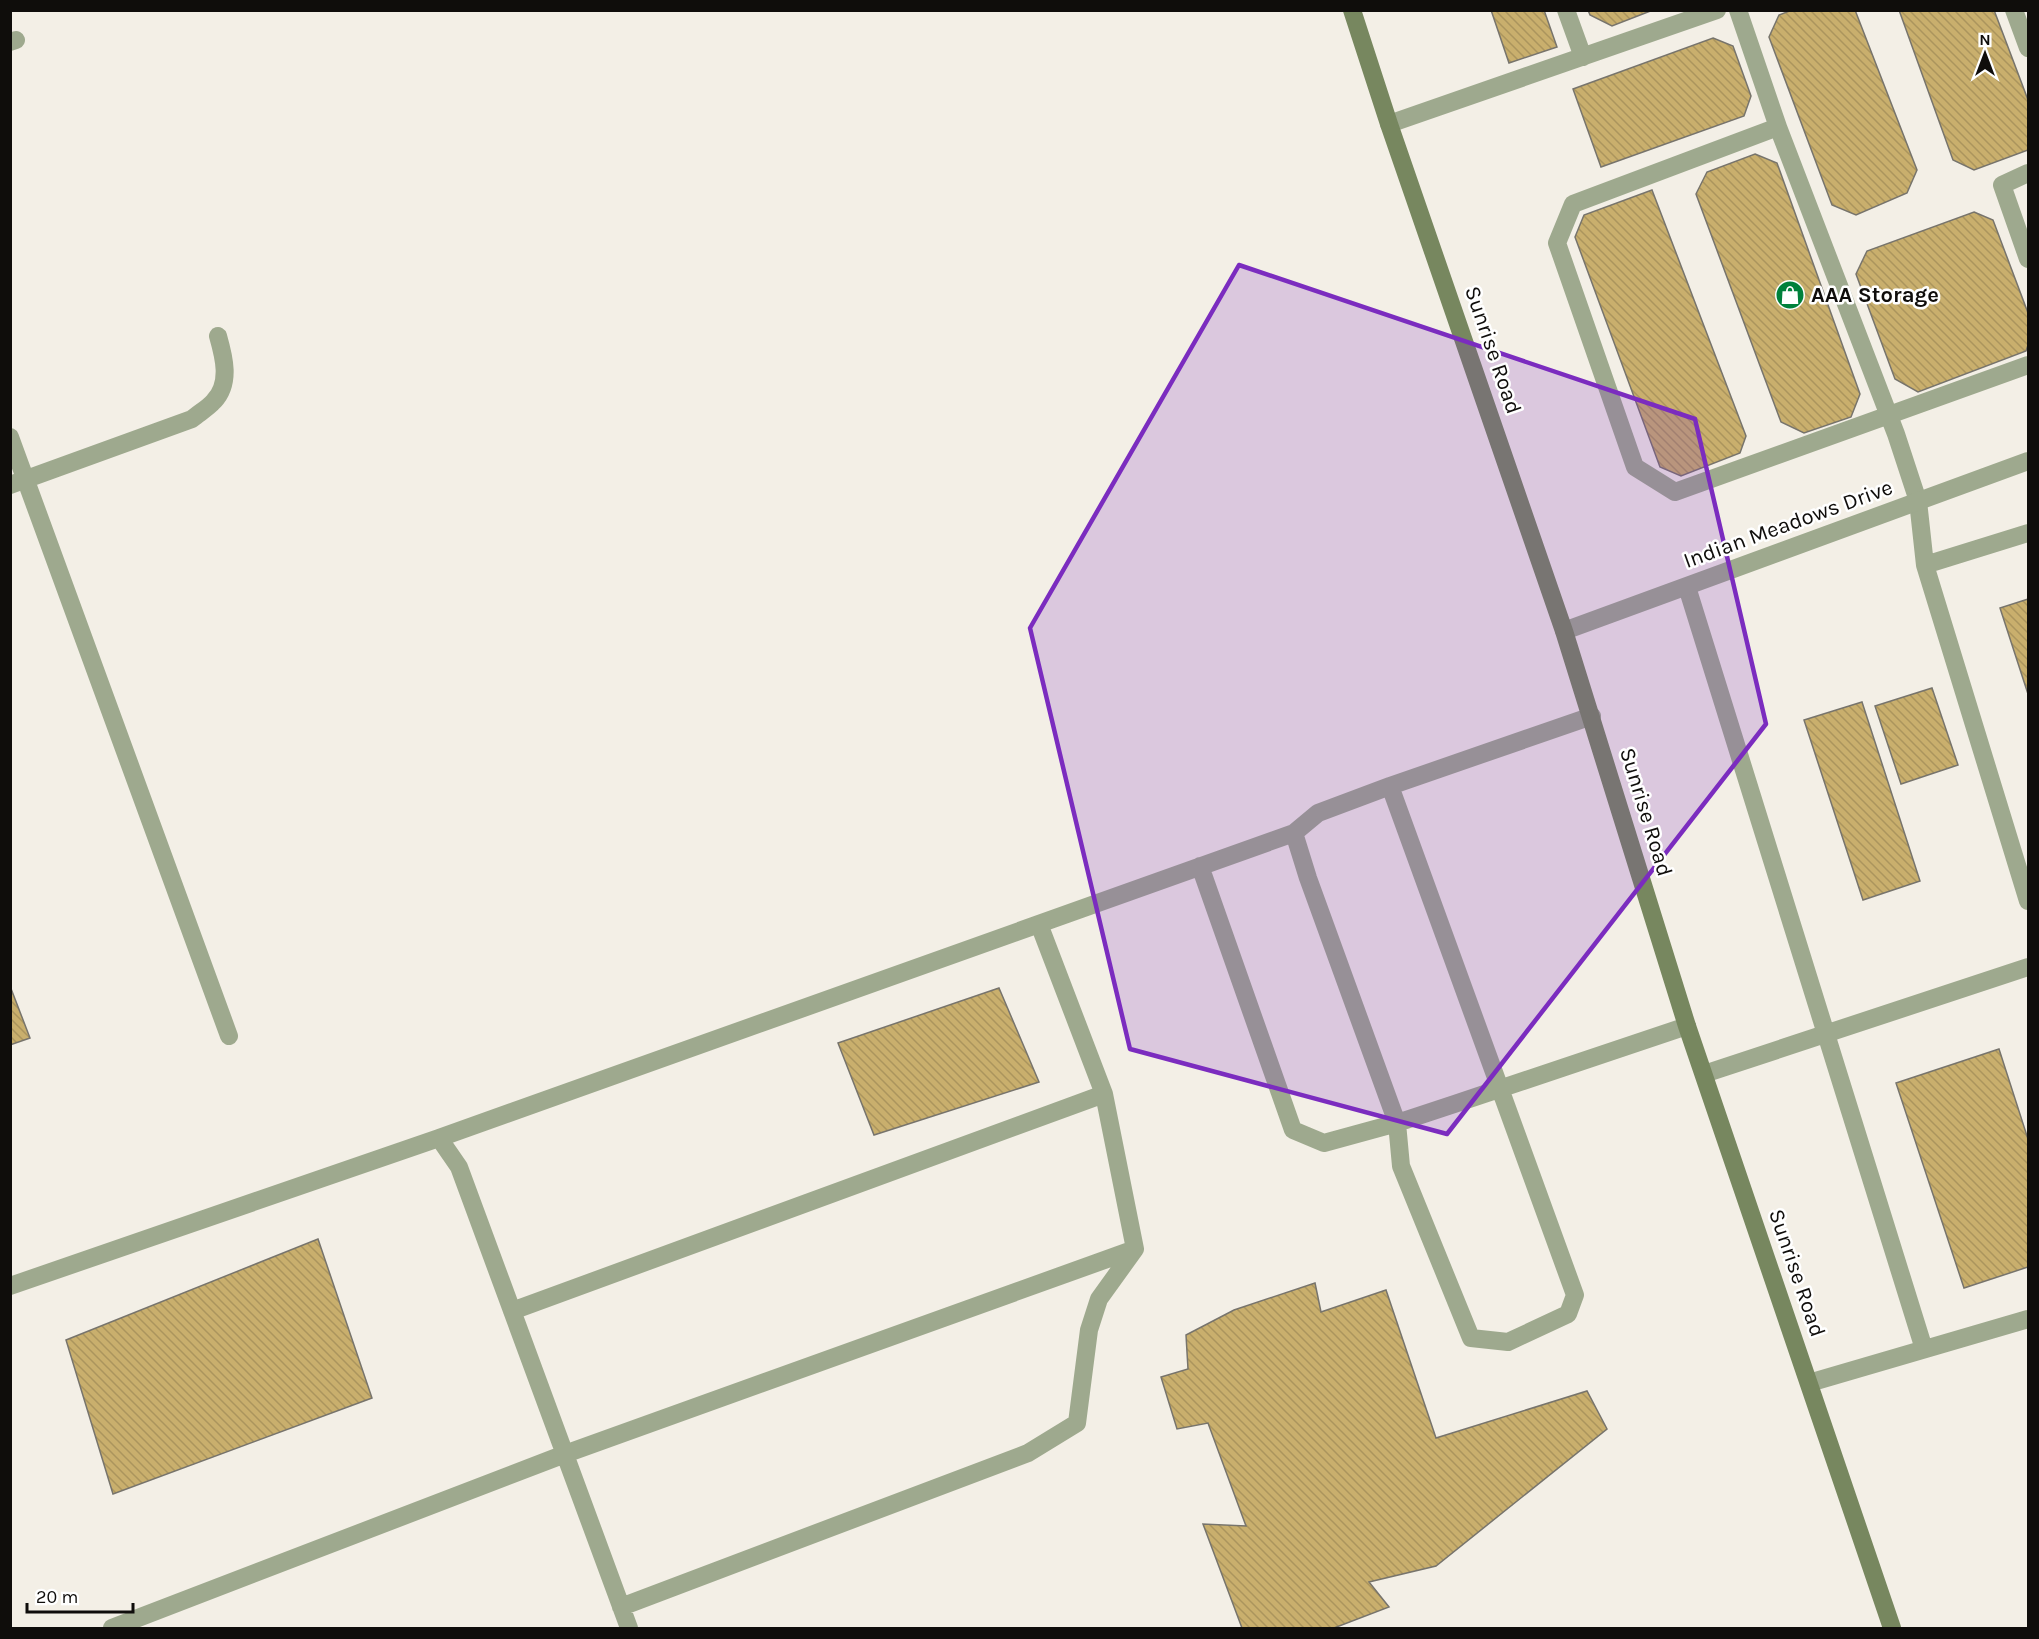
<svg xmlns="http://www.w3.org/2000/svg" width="2039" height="1639" font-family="Karla,sans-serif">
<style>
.building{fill:url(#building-back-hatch);stroke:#77746c;stroke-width:1.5}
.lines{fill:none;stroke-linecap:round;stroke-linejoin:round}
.service{stroke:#9ea98e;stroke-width:18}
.minor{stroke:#9ea98e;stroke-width:18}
.secondary{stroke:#77875f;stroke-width:18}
.marked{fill:#7b2cbf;fill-opacity:0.2;stroke:#7b2cbf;stroke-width:4.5;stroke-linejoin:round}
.labels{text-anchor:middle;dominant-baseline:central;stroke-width:5;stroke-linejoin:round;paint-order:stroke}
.poi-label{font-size:22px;font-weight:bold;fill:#0f0d0b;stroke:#fff;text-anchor:start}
.street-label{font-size:22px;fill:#0f0d0b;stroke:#fff}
</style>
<defs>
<pattern id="building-back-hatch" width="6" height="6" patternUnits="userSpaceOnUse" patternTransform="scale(1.5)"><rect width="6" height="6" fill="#c9af6d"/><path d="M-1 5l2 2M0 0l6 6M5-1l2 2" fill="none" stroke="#ab955d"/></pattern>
</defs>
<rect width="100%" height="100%" fill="#f3efe6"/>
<path class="building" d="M1491,10H1544L1557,47L1509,63Z
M1588,10H1653L1612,26L1590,15Z
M1792,10H1855L1917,170L1907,193L1856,215L1832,205L1769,37L1779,15Z
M1899,10H1994L2028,100V150L1974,170L1953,160Z
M1713,38L1733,46L1751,96L1744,116L1601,167L1573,89Z
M1755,154L1777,163L1860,394L1851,417L1804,433L1781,422L1696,194L1707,172Z
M1652,190L1746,436L1740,453L1681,476L1660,467L1575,237L1584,215Z
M1974,212L1993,220L2028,313V345L2026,351L1918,392L1895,379L1856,274L1867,251Z
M2028,599V694L2000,608Z
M1932,688L1958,765L1901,784L1875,706Z
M1862,702L1920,881L1863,900L1804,720Z
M10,986L30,1038L10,1045Z
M999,988L1039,1082L874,1135L838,1043Z
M1999,1049L2028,1139V1267L1964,1288L1896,1083Z
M318,1239L372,1398L113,1494L66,1340Z
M1315,1283L1321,1312L1386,1290L1436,1438L1587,1391L1607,1429L1436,1566L1369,1582L1389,1607L1334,1628H1242L1203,1524L1246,1526L1208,1423L1177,1429L1161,1377L1188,1369L1186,1335L1234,1310Z"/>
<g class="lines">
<path class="service" d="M1566,10L1583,57
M1738,10L1778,127L1573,204L1557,243L1635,467L1675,492L2028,365
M2014,10L2028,48
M10,42L16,40
M1389,124L1717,10
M1778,127L1896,434L1918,501L1925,565L2028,901
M2028,173L2002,185L2028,259
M10,437L229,1036
M10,485L192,419C199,413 208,408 214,401C231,383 224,357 218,336
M1925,565L2028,533
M1687,587L1924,1349
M1390,786L1575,1295L1568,1314L1508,1342L1471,1338L1401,1166L1397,1123C1494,1091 1591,1058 1687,1026
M1200,866L1293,1130L1324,1143L1397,1123L1308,878L1294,833L1318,813L1390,786L1592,716
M1704,1074L2028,967
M10,1286L439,1138
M512,1311L1104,1094
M1809,1383L2028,1319
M621,1607L1028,1453L1077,1423L1089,1330L1099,1299L1135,1249L1104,1094L1039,924
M112,1628L565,1454L1135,1249
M629,1628L459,1167L439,1138L1294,833"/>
<path class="minor" d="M1564,631L2028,461"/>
<path class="secondary" d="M1352,10L1389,124L1564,631L1687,1026L1892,1628"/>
</g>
<path class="marked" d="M1239,265L1695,419L1766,724L1447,1134L1130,1049L1030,628Z"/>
<defs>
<g id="shop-disc" transform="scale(1.5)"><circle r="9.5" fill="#00813b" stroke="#fff"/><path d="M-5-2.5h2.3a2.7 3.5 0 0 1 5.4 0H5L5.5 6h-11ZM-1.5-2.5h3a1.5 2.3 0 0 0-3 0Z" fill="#fff"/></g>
</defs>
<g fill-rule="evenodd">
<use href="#shop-disc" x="1790" y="295"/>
</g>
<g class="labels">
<g class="poi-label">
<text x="1811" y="295">AAA Storage</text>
</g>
<g class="street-label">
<text transform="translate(1493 350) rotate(71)">Sunrise Road</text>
<text transform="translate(1788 524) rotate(-20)">Indian Meadows Drive</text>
<text transform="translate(1646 812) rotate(73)">Sunrise Road</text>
<text transform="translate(1797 1273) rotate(71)">Sunrise Road</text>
</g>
</g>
<rect width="2039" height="1639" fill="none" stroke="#0f0d0b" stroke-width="24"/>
<g transform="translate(1985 54)" stroke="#ffffff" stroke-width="4.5" paint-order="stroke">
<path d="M0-4.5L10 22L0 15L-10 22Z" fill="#0f0d0b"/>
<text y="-9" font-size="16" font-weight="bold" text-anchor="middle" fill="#0f0d0b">N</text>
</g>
<path d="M27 1603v9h106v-9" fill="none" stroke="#0f0d0b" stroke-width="3"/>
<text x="36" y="1603" font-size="18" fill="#0f0d0b" stroke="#ffffff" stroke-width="4.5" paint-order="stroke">20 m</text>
</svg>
